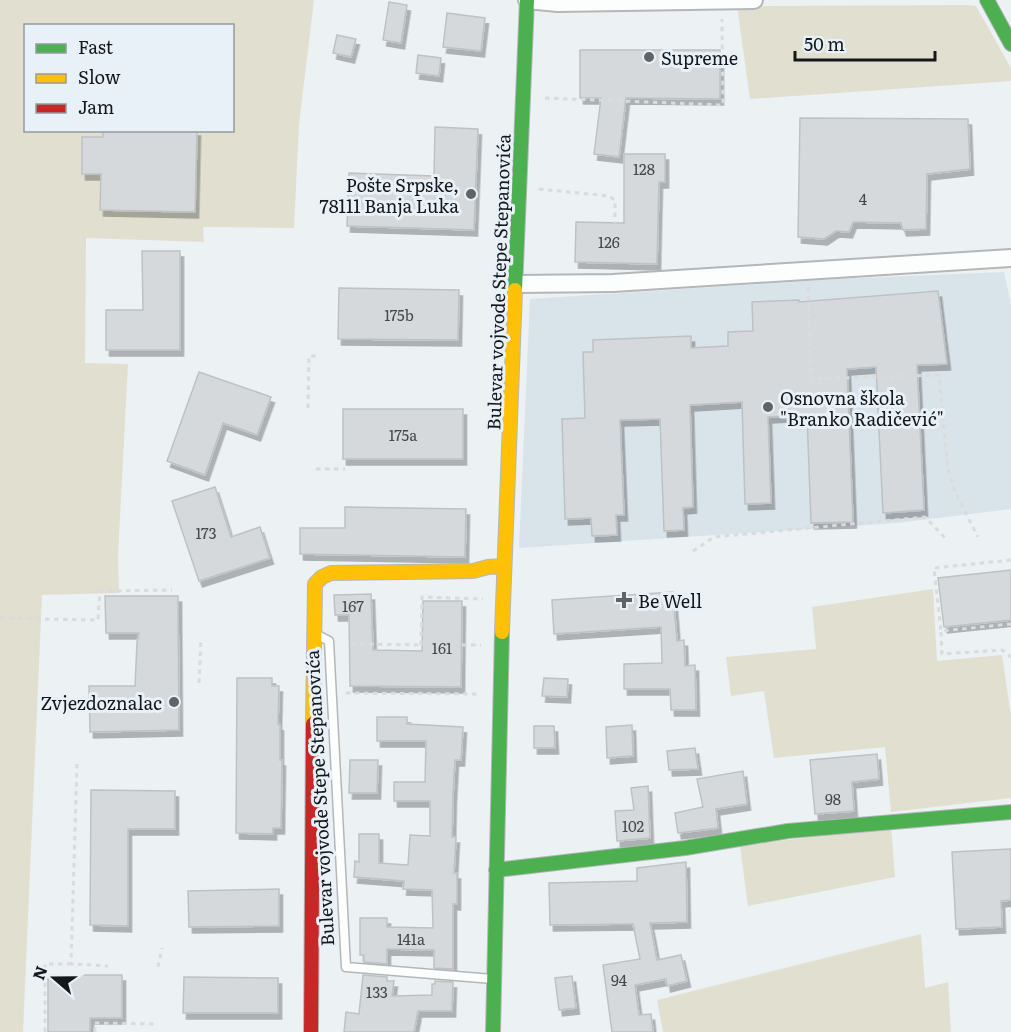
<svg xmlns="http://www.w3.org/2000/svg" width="1011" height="1032" font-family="Literata,serif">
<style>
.built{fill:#d9e3ea}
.green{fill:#e1dfd0;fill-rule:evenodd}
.building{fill:#d5d9db;stroke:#bfc2c5;stroke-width:1.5;filter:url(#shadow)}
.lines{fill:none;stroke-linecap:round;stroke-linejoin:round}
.lane-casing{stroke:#b3b7b9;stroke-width:11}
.street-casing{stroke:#b3b7b9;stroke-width:20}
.fast-casing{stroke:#b3b7b9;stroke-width:16}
.slow-casing{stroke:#b3b7b9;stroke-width:16}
.jam-casing{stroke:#b3b7b9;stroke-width:16}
.path{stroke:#d9dbdc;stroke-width:3;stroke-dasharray:4.5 4.5;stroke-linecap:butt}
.lane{stroke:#fcfdfd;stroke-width:8}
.street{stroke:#fcfdfd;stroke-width:16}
.fast{stroke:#4caf50;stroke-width:14}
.slow{stroke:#ffc107;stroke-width:14}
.jam{stroke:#c62828;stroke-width:14}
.poi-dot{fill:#606466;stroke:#e9f1f8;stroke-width:2}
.labels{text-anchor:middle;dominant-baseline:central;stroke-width:6;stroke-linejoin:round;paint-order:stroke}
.number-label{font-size:15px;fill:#46494b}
.poi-label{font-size:18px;fill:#15181a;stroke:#e9f1f8;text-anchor:start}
.street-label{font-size:18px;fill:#15181a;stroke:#e9f1f8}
</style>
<defs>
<filter id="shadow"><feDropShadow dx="3.5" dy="6" stdDeviation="0" flood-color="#0004"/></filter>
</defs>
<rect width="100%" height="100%" fill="#ecf1f4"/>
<path class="built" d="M1004,272L1011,305V509L897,523L519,548L530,299L837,279Z"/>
<path class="green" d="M0,0H314L299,124L294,228L203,227L204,242L86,238L85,363L128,364L118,556L119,593L42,595L23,1032H0ZM26,26H232V130H26Z
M964,5L976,6L1011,68V81L750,99L737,6Z
M933,589L937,661L1002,655L1011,716V798L891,812L885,747L774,758L764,691L731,696L726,657L816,649L812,607Z
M891,827L895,877L748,906L740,846Z
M921,934L925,988L948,982L951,1032H663L657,1000Z"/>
<path class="building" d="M389,2L407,5L401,43L383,40Z
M447,13L485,18L481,51L443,47Z
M337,35L356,39L351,57L333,53Z
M580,50H720V99L626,98L619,157L594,154L601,98H580Z
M418,55L441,58L439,76L416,73Z
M800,118L968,119L970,169L927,174L926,229L903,230L901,223L853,222L849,232L836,231L824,239L798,237Z
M435,127L478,129L474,230L347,226L349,173L434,176Z
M103,130H197L195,212L100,210L101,174H82V137H103Z
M624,154H665V182H659L657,264L575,262L576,222L624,223Z
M142,251H180V350H106V310H143Z
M339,288L459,290L458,340L338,339Z
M938,291L947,364L917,365L924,510L883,513L876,367L847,369L853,522L811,523L807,415L768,417L771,503L745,504L742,402L690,405L693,507L683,508L684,530L664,531L660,419L620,420L624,515H616L617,535L592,536L591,518L565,519L562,419L585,418L583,352H593V340L691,336V348L728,346V332L753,331L752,302L799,300V302Z
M199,372L271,397L257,435L223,423L205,475L167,461Z
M343,409H463V459H343Z
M215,487L231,537L260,527L270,558L199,581L172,501Z
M345,507L466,509L465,557L300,554V528H345Z
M1011,570V620L944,627L938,578Z
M673,592L677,641L684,640L685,666L695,665L696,710H671L670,689H624V664L662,663L661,627L554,634L552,600Z
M371,594L373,650L422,651L423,601H462L461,687L350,686L349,615H335L334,595Z
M105,596H178L179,730L90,732L89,686H135L137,642L139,633H106Z
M237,678H272V686H279L278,724L280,725V760H282L281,828H273V834L236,833Z
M544,678L568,679L567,697L542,696Z
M377,717H407V724L463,727L461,760H455L453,795L452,837H456L454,873H457V904H453V969L434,968V950L387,949V964L364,962V955H360V918H387V927L433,928L432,890L403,889L404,881L354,877L355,861L359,862V834H379V863L408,865L410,835L430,836V801H394V782H425L426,741H377Z
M632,725L633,756L607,758L606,727Z
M534,726H554L555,748H534Z
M695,748L698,769L669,770L667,751Z
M877,754L879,779L852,782L854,811L815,814L810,760Z
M350,760H378L377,793H349Z
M743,771L747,804L716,809L718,828L678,833L675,813L703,807L697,779Z
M648,786L650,838L617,841L615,811L634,810L631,788Z
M91,790L175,791V829H128V926L90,925Z
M1011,849V900L1001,901L1002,927L956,929L952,852Z
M686,862L687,922L650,923L657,960L681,955L687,981L667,986L666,979L635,985L639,1015L651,1014L653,1032H612L603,965L640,959L633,924L550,925L549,883L637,881V868Z
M279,889V926L189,927L188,891Z
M48,975H122V1018H90V1032H48Z
M363,975L387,977V981H394L392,996L432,995V984H435V981L453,982L452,1011H418L414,1032H344L346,1012L359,1014Z
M572,976L576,1008L559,1010L555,978Z
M184,977L278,978V1013H183Z"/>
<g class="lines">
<g class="lane-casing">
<path id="lane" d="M316,634L329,641L346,967L493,979"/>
</g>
<g class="street-casing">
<path id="street" d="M527,0L558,3L754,0
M516,284L613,283L1011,258"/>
</g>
<g class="fast-casing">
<path id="fast" d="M987,0L1011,44
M515,290L527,0
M496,870L685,848L788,831L1011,812
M493,1032L502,632"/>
</g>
<g class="slow-casing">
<path id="slow" d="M502,632L515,290
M313,724L315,584L322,577L331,573L473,571L488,567L504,566"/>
</g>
<g class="jam-casing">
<path id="jam" d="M311,1032L313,724"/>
</g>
<path class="path" d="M545,98L723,105L722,19
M539,189L609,196L615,200V223
M808,287L811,379L939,375L948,469L955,492L978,537
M308,408L309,356H319
M316,469H345
M693,551L714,537L925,517L947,540
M1011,560L934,568L941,631L1011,624
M0,618L98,620L100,591L172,590
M941,632L942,654L1002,650L1011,657
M351,644L421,645
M421,645L422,597L483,599
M462,645H481
M199,683L201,638
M346,693L480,694
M77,764L71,964L108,966
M158,967L162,948
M45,1032V964H71
M95,1032V1023L157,1024"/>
<use href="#lane" class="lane"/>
<use href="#street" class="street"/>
<use href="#fast" class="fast"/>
<use href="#slow" class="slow"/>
<use href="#jam" class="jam"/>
</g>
<g class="poi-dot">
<circle cx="649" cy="57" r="6"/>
<circle cx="471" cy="194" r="6"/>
<circle cx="768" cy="407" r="6"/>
<path d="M621 591h6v6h6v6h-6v6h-6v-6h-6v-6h6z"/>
<circle cx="174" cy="702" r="6"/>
</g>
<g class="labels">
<g class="number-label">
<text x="644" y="168">128</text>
<text x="863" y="198">4</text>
<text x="609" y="241">126</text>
<text x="399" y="314">175b</text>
<text x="403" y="434">175a</text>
<text x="206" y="532">173</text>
<text x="353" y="605">167</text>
<text x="442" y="647">161</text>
<text x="833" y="798">98</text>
<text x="633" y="825">102</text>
<text x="411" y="938">141a</text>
<text x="619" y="979">94</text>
<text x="377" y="991">133</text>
</g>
<g class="poi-label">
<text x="661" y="57">Supreme</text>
<text x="459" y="184" text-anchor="end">Pošte Srpske,<tspan x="459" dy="21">78111 Banja Luka</tspan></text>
<text x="780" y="397">Osnovna škola<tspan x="780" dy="21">"Branko Radičević"</tspan></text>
<text x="638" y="600">Be Well</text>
<text x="162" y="702" text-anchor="end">Zvjezdoznalac</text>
</g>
<g class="street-label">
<text transform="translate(498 282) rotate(-88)">Bulevar vojvode Stepe Stepanovića</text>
<text transform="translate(319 798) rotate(-93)">Bulevar vojvode Stepe Stepanovića</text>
</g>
</g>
<rect x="24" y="24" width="210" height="108" fill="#e9f1f8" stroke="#949a9f" stroke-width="1.5"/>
<rect x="36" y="44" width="30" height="9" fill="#4caf50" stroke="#949a9f" stroke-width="1.5"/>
<text x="78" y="54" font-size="18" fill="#15181a">Fast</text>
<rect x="36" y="74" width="30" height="9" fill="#ffc107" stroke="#949a9f" stroke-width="1.5"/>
<text x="78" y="84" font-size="18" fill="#15181a">Slow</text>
<rect x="36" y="104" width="30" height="9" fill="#c62828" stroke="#949a9f" stroke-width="1.5"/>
<text x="78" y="114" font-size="18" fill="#15181a">Jam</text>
<g transform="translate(54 978) rotate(290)" stroke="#e9f1f8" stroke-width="4.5" paint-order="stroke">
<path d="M0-4.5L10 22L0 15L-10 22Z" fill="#15181a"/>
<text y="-9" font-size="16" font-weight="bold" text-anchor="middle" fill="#15181a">N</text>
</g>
<path d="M795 51v9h140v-9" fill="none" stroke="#15181a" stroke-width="3"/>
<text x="804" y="51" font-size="18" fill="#15181a" stroke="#e9f1f8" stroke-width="4.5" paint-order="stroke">50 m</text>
</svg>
